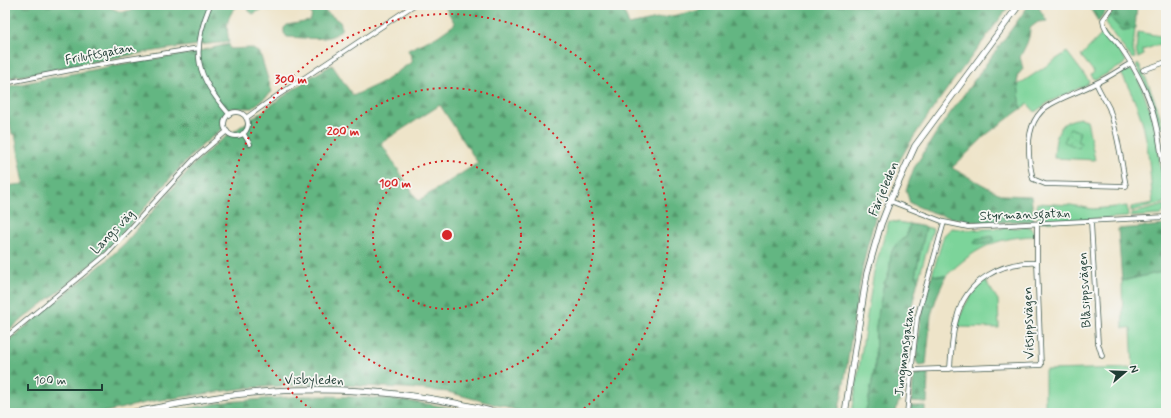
<svg xmlns="http://www.w3.org/2000/svg" width="1171" height="418" font-family="Mynerve,sans-serif">
<style>
.grass{fill:#7bd49a;stroke:#4d8867}
.forest{fill:url(#forest-firs);stroke:#427a5b;fill-rule:evenodd}
.park{fill:url(#park-dots);stroke:#4d8867}
.lines{fill:none;stroke-linecap:round;stroke-linejoin:round}
.minor-casing{stroke:#3e564a;stroke-width:5.5}
.secondary-casing{stroke:#3e564a;stroke-width:7}
.minor{stroke:#fff;stroke-width:4}
.secondary{stroke:#fff;stroke-width:5.5}
.ring{fill:none;stroke:#d62828;stroke-width:2;stroke-dasharray:2 4}
.labels{text-anchor:middle;dominant-baseline:central;stroke-width:3.5;stroke-linejoin:round;paint-order:stroke}
.street-label{font-size:13px;fill:#1f3d34;stroke:#f6f6f2}
.centre{fill:#d62828;stroke:#f6f6f2;stroke-width:2}
.ring-label{font-size:12px;text-anchor:middle;font-weight:bold;fill:#d62828;stroke:#f6f6f2;stroke-width:3.5;stroke-linejoin:round;paint-order:stroke}
</style>
<defs>
<pattern id="forest-firs" width="22" height="20" patternUnits="userSpaceOnUse"><rect width="22" height="20" fill="#64b682"/><path d="M5 1l3.5 6h-7zM16 11l3.5 6h-7z" fill="#52956b"/></pattern>
<pattern id="park-dots" width="8" height="8" patternUnits="userSpaceOnUse"><rect width="8" height="8" fill="#7bd49a"/><path d="M2 2h.1M6 6h.1" fill="none" stroke="#64ad7e" stroke-width="1.8" stroke-linecap="round"/></pattern>
</defs>
<rect width="100%" height="100%" fill="#f6f6f2"/>
<filter id="ink" filterUnits="userSpaceOnUse"><feTurbulence type="fractalNoise" baseFrequency=".025" numOctaves="2"/><feDisplacementMap in="SourceGraphic" scale="8" xChannelSelector="R" yChannelSelector="G"/><feConvolveMatrix kernelMatrix="1 2 1 2 8 2 1 2 1" color-interpolation-filters="sRGB"/></filter>
<filter id="wash" filterUnits="userSpaceOnUse"><feTurbulence type="fractalNoise" baseFrequency=".012" numOctaves="4" result="noise"/><feDisplacementMap in="SourceGraphic" scale="16" xChannelSelector="R" yChannelSelector="G"/><feGaussianBlur stdDeviation="0.9" result="paint"/><feColorMatrix in="noise" values="0 0 0 0 0 0 0 0 0 0 0 0 0 0 0 0 0 1.4 0 .05"/><feComposite in="paint" operator="in"/></filter>
<g filter="url(#wash)">
<rect width="100%" height="100%" fill="#eee4c9"/>
<path class="grass" d="M1109,16L1122,30L1135,29L1133,49L1135,58L1132,59L1107,26L1106,21Z
M1104,32L1117,47L1126,61L1123,65L1097,79H1094L1091,75L1094,72L1081,56Z
M1138,32L1166,37V42L1143,50L1144,55L1138,58L1136,50Z
M1067,52L1089,81L1088,84L1049,102L1035,112L1028,104L1021,109L1018,85Z
M1138,63C1149,83 1157,104 1163,127H1160L1146,86L1136,65Z
M1127,70C1130,71 1131,70 1133,72C1141,80 1153,120 1156,132L1165,203L1131,211V207L1153,203C1150,178 1149,142 1141,118C1136,102 1129,88 1121,73Z
M1080,118L1087,120L1095,160L1054,158C1055,146 1055,129 1067,122C1071,120 1076,119 1080,118Z
M1037,203L1071,205L1093,209L1127,206L1128,217L1038,222Z
M1165,205L1164,212L1161,215L1131,217V214Z
M889,221L910,224L906,237C881,251 897,265 884,283L876,326L875,366L868,403L865,413H852L874,271Z
M926,227L933,229L918,281L916,271Z
M1030,227L1034,232L1033,236C994,238 974,249 946,276L932,275L944,235L952,228L967,230Z
M1166,271V413H1045V370L1133,368L1131,328H1123L1122,281Z
M985,280L998,300L999,328L958,327C961,307 971,294 985,280Z"/>
<path class="forest" d="M5,5H104L121,12L132,10L147,5H239C226,15 226,27 229,42C153,48 79,65 5,79Z
M246,5H317L340,22L342,28C333,44 302,37 287,37L284,33V28L287,25L310,21C312,17 312,15 310,12C303,0 287,8 277,10C264,11 267,6 253,14L249,11Z
M444,5H622L629,25L724,5H1010C990,32 970,59 950,85C930,113 909,141 894,171C856,247 856,333 838,413H527L448,392L407,388L315,384L246,388L154,401L101,413H5V343L106,261L125,243L194,164L216,144L311,77L332,65L353,96L383,82L413,61L408,50L438,36L455,24ZM440,105L478,163L418,201L381,143Z
M1029,5H1043L1039,8L1047,21L1038,22L1030,28C1030,40 1025,47 1020,57L1023,69L1017,76L1021,109L987,134L952,168L1002,195L1031,196L1034,221C1015,221 996,223 978,222C954,220 931,213 910,203L906,190L914,168L938,130Z
M1088,5H1111L1098,21Z
M1118,5H1137L1135,29L1122,30L1109,16Z
M229,44L230,49L251,48L260,53L272,92L252,108H230C221,116 221,117 222,129C182,159 151,203 117,239C84,274 43,303 5,333V186L24,184L15,134H12L5,100V87L122,64L187,54Z
M910,224L926,227L916,271L918,281L912,305L903,357L905,374L901,398L897,406L896,413H865L868,403L875,366L876,326L884,283C897,265 881,252 906,237Z
M1166,225V271L1122,281L1118,229Z
M993,236L994,240C987,245 982,245 974,243L976,239Z
M932,275L946,276L937,296L931,315L926,365L919,366L916,361L920,319Z
M919,373H928L927,403L911,402L914,376Z
M304,396C360,396 418,399 472,413H161L226,402Z
M911,406H925V413H910Z"/>
<path class="park" d="M1070,128L1080,132L1077,141L1081,143L1079,148L1064,142Z"/>
</g>
<g filter="url(#ink)">
<g class="lines">
<g class="minor-casing">
<path id="minor" d="M210,5C190,54 196,75 229,114
M1114,5L1103,20C1104,31 1113,37 1119,45C1129,59 1137,73 1144,88C1159,120 1161,155 1166,190
M1143,70L1166,62
M5,83L122,60L199,48
M1096,83C1100,92 1105,100 1109,108C1118,133 1121,160 1126,186L1045,184L1033,179C1027,154 1024,119 1051,104C1065,96 1081,91 1096,83C1108,78 1119,70 1131,63
M224 124a12 12 0 1 1 24 0a12 12 0 1 1-24 0Z
M246,118L274,98L414,5
M243,133L250,144
M890,201L944,222L968,227L1166,217
M1091,222L1098,343L1102,356
M5,338L107,254L194,159L227,131
M950,369C951,352 952,333 957,317C966,281 1001,261 1037,263
M912,370L1041,365L1037,263V224
M907,413L917,318L944,222"/>
</g>
<g class="secondary-casing">
<path id="secondary" d="M130,413C178,404 226,394 275,391C349,387 426,394 498,413
M845,413L867,273L881,224L890,201L915,146L1019,5"/>
</g>
<use href="#minor" class="minor"/>
<use href="#secondary" class="secondary"/>
</g>
</g>
<g class="ring">
<circle cx="447" cy="235" r="74"/>
<circle cx="447" cy="235" r="147"/>
<path d="M316 413A221 221 0 1 1 578 413"/>
</g>
<g class="labels">
<g class="street-label">
<text transform="translate(100 54) rotate(-11)">Friluftsgatan</text>
<text transform="translate(884 189) rotate(-67)">Färjeleden</text>
<text transform="translate(1025 215) rotate(-2)">Styrmansgatan</text>
<text transform="translate(113 232) rotate(-46)">Langs väg</text>
<text transform="translate(1085 290) rotate(-93)">Blåsippsvägen</text>
<text transform="translate(1029 323) rotate(-92)">Vitsippsvägen</text>
<text transform="translate(905 351) rotate(-83)">Jungmansgatan</text>
<text x="314" y="380">Visbyleden</text>
</g>
</g>
<circle cx="447" cy="235" r="6" class="centre"/>
<g class="ring-label">
<text x="291" y="83">300 m</text>
<text x="343" y="135">200 m</text>
<text x="395" y="187">100 m</text>
</g>
<rect width="1171" height="418" fill="none" stroke="#f6f6f2" stroke-width="20"/>
<g transform="translate(1125 372) rotate(71)" stroke="#f6f6f2" stroke-width="3" paint-order="stroke">
<path d="M0-3L7 15L0 10L-7 15Z" fill="#1f3d34"/>
<text y="-6" font-size="11" font-weight="bold" text-anchor="middle" fill="#1f3d34">N</text>
</g>
<path d="M28 384v6h74v-6" fill="none" stroke="#1f3d34" stroke-width="2"/>
<text x="34" y="384" font-size="12" fill="#1f3d34" stroke="#f6f6f2" stroke-width="3" paint-order="stroke">100 m</text>
</svg>
